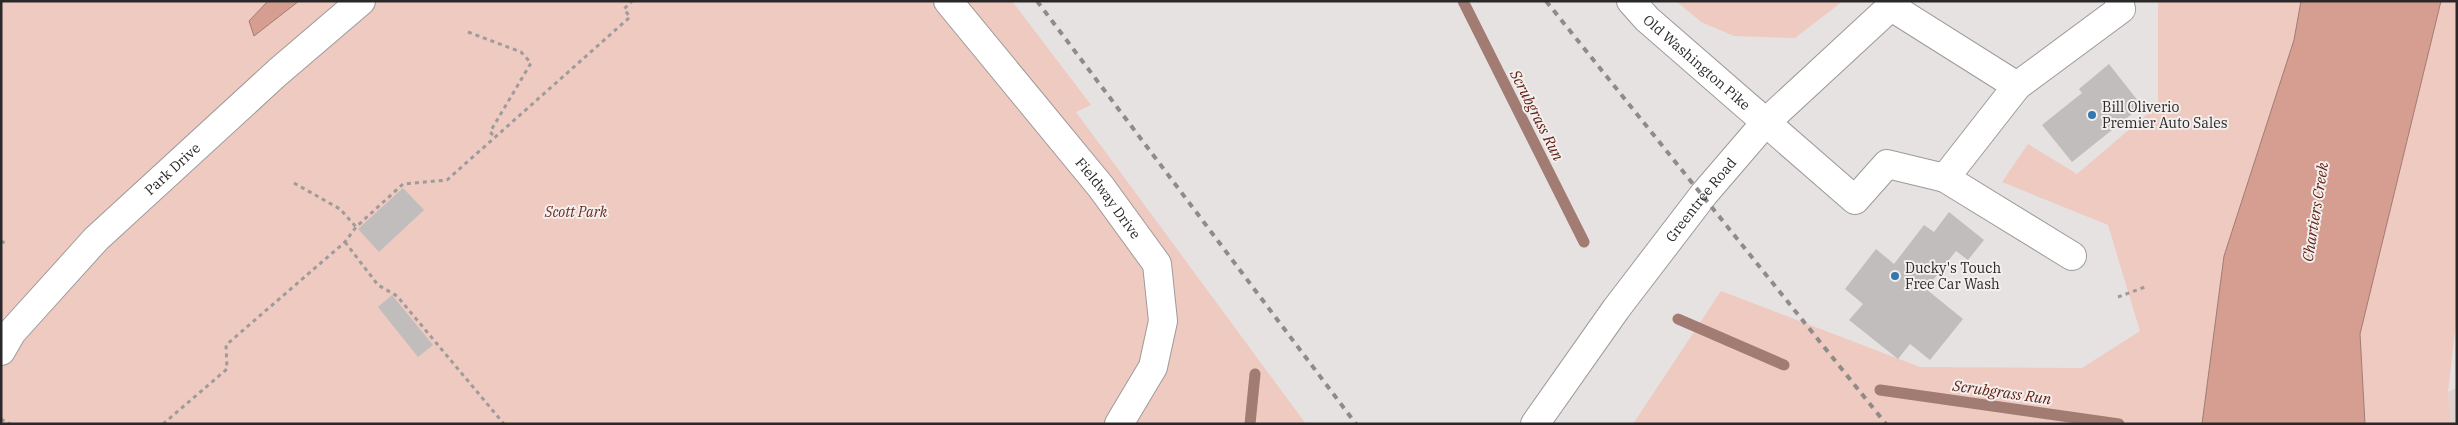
<svg xmlns="http://www.w3.org/2000/svg" width="2458" height="425" viewBox="0 0 2458 425" font-family="'IBM Plex Serif',serif">
	<style>
		.built { fill: #e0d3d0 }
		.green { fill: #eecac1 }
		.water { fill: #d59e91; stroke: #a27b72 }
		.lines { fill: none; stroke-linecap: round; stroke-linejoin: round }
		.stream { stroke: #a27b72; stroke-width: 11 }
		.building { fill: #c1bdbc }
		.minor-casing { stroke: #9e9a99; stroke-width: 30 }
		.major-casing { stroke: #9e9a99; stroke-width: 30 }
		.path { stroke: #9e9b9a; stroke-width: 3; stroke-dasharray: 4 4; stroke-linecap: butt }
		.minor { stroke: #fff; stroke-width: 28 }
		.major { stroke: #fff; stroke-width: 28 }
		.rail { stroke: #8e8b8a; stroke-width: 4; stroke-dasharray: 6 6; stroke-linecap: butt }
		.poi-dot { fill: #3178ad; stroke: #f3efee; stroke-width: 2 }
		.labels { text-anchor: middle; dominant-baseline: central; stroke-width: 4; stroke-linejoin: round; paint-order: stroke }
		.street-label { font-size: 14px; fill: #2a2828; stroke: #f3efee }
		.poi-label { font-size: 14px; fill: #2a2828; stroke: #f3efee; text-anchor: start }
		.park-label { font-size: 14px; font-style: italic; fill: #6c291b; stroke: #f3efee }
		.water-label { font-size: 15px; font-style: italic; fill: #632213; stroke: #f3efee }
	</style>
	<rect width="100%" height="100%" fill="#e6e2e1"/>
	<path class="built" d="M2457,388V424H2451L2448,392Z"/>
	<path class="green" d="M1,1H1012L1091,105L1076,112L1306,424H1Z
		M1676,1H1843L1795,38L1734,36L1701,22Z
		M2158,1H2301L2294,40L2224,256L2202,424H1633L1721,291L1920,367L2082,368L2140,331L2108,225L2002,182L2028,144L2077,174L2158,105Z
		M2441,1H2457V313L2448,392L2451,424H2365L2360,334Z"/>
	<path class="water" d="M268,1H299L254,36L249,21Z
		M2301,1H2441L2360,334L2365,424H2202L2224,256L2294,40Z"/>
	<g class="lines">
		<path class="stream" d="M1463,1L1584,242
			M1678,319L1784,365
			M1880,390L2119,424
			M1250,424L1255,374"/>
	</g>
	<path class="building" d="M2109,64L2142,106L2072,162L2042,125L2082,93L2079,89Z
		M403,188L424,210L379,252L358,229Z
		M1949,212L1984,240L1968,260L1956,251L1926,289L1963,319L1930,360L1910,344L1898,359L1849,320L1863,304L1845,289L1876,249L1894,264L1924,225L1934,232Z
		M392,295L433,345L418,357L378,307Z"/>
	<g class="lines">
		<g class="minor-casing">
			<g id="minor">
				<path id="s1" d="M948,1L1101,187L1157,264L1163,321L1153,367L1119,424"/>
				<path id="s2" d="M1631,1L1647,19L1855,200L1887,164L1945,178L2017,86"/>
				<path d="M1890,6L2017,86L2121,9L2119,1"/>
				<path d="M1945,178L2072,256"/>
				<path id="s3" d="M1,351L12,332L96,239L278,72L361,1"/>
			</g>
		</g>
		<g class="major-casing">
			<g id="major">
				<path id="s4" d="M1535,424L1616,309L1704,194L1765,123L1897,1"/>
			</g>
		</g>
		<path class="path" d="M468,32L521,52L531,63L490,132L495,137
			M294,183L340,209L356,227
			M1,241L7,244
			M345,242L378,285L397,296L504,424
			M2118,297L2145,287
			M1,419L10,424
			M163,424L227,369L226,345L345,242L356,227L403,184L447,180L630,17L624,9L632,1"/>
		<use href="#minor" class="minor"/>
		<use href="#major" class="major"/>
		<path class="rail" d="M1037,1L1356,424
			M1546,1L1886,424"/>
	</g>
	<g class="poi-dot">
		<circle cx="2092" cy="115" r="5"/>
		<circle cx="1895" cy="276" r="5"/>
	</g>
	<g class="labels">
		<g class="street-label">
			<text stroke="none"><textPath href="#s2" startOffset="90">Old Washington Pike</textPath></text>
			<text stroke="none"><textPath href="#s3" startOffset="251">Park Drive</textPath></text>
			<text stroke="none"><textPath href="#s1" startOffset="254">Fieldway Drive</textPath></text>
			<text stroke="none"><textPath href="#s4" startOffset="279">Greentree Road</textPath></text>
		</g>
		<g class="poi-label">
			<text x="2102" y="107">Bill Oliverio<tspan x="2102" dy="16">Premier Auto Sales</tspan></text>
			<text x="1905" y="268">Ducky's Touch<tspan x="1905" dy="16">Free Car Wash</tspan></text>
		</g>
		<g class="park-label">
			<text x="576" y="212">Scott Park</text>
		</g>
		<g class="water-label">
			<text transform="translate(1537 115) rotate(63)">Scrubgrass Run</text>
			<text transform="translate(2315 212) rotate(-81)">Chartiers Creek</text>
			<text transform="translate(2002 392) rotate(8)">Scrubgrass Run</text>
		</g>
	</g>
	<rect width="2458" height="425" fill="none" stroke="#2a2828" stroke-width="5"/>
</svg>
